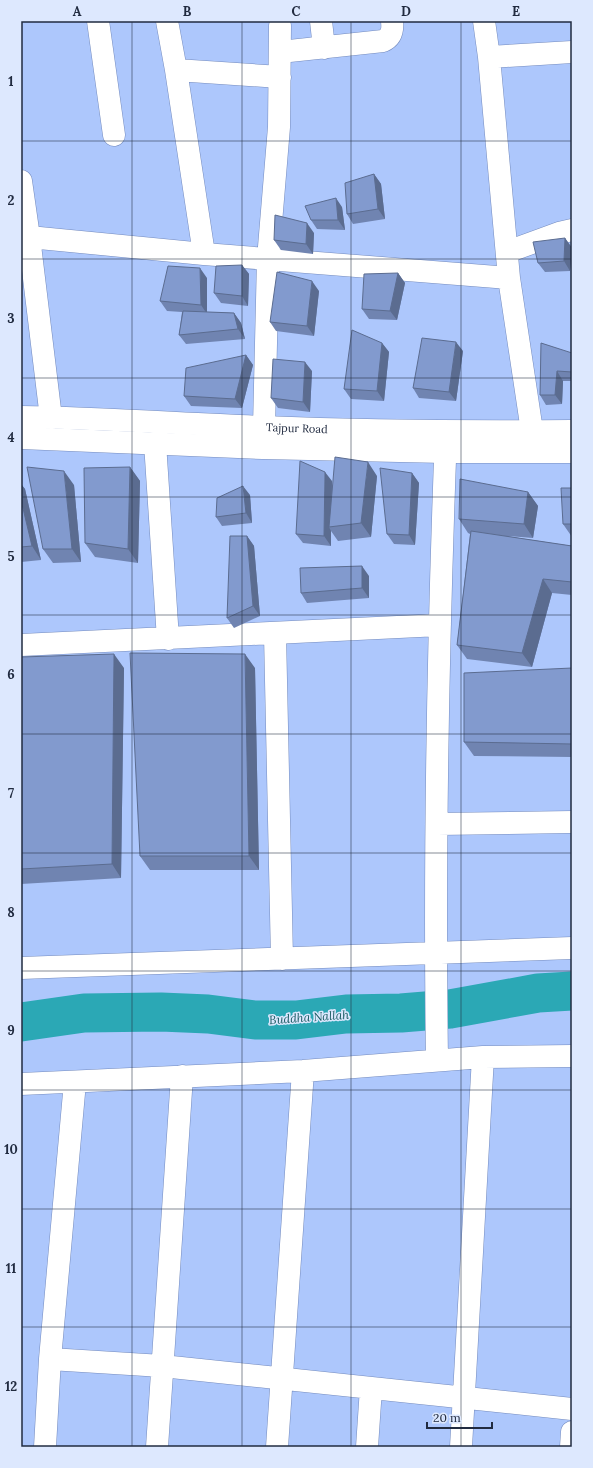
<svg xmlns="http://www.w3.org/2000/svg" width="593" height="1468" viewBox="0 0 593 1468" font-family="Lora,serif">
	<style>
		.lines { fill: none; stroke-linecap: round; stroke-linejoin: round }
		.river { stroke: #2ba8b5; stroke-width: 39 }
		.minor-casing { stroke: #748bbe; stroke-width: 23 }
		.major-casing { stroke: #748bbe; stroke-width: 23 }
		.minor { stroke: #fff; stroke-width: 22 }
		.major { stroke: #fff; stroke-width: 22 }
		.wall { fill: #7084b1 }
		.shaded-wall { fill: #5b6c90 }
		.building { fill: #829ace; stroke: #5b6c90 }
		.grid { fill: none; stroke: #212b40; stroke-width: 1; stroke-opacity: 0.55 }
		.labels { text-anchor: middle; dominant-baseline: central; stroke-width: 3; stroke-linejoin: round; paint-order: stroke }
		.street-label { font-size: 11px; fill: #212b40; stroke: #dde8fe }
		.water-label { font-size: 12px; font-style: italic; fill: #185a61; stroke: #dde8fe }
		.neatline { fill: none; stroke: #212b40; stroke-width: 1.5 }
		.grid-label { font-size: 13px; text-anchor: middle; font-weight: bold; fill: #212b40 }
	</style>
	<rect width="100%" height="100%" fill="#adc7fc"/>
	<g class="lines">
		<path class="river" d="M21,1022L84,1013L161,1012L208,1014L255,1020H296L346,1014L401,1013L450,1009L538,993L572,991"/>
		<g class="minor-casing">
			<path id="minor" d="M98,21L114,135
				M167,21L176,70L204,254
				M321,21L324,48
				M484,21L489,57L509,278L532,431
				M280,52L383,41C392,37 393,30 392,21
				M489,57L572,52
				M176,70L280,77
				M21,181L29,237L51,418
				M29,237L204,254L509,278
				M507,252L559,233L572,230
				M264,427L268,259L279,127L280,26
				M155,443L168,639
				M275,634L282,959
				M21,645L440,625
				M437,824L572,822
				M21,968L572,948
				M437,1060C434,851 438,642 446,433
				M21,1084L303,1071L483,1057L572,1056
				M50,1359L75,1082
				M45,1447L50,1359L162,1366L572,1409
				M157,1447L182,1076
				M277,1447L303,1071
				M367,1447L371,1388
				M461,1447L483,1057
				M571,1447L572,1432"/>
		</g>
		<g class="major-casing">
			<g id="major">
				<path id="s1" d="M21,417C102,418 182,424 263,427C366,431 469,432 572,431"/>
				<path d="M21,438L263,448L445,452H572"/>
			</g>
		</g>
		<use href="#minor" class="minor"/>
		<use href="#major" class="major"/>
	</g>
	<path class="wall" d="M374,174L381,184L385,219L353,224L347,214Z
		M342,207L345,230L317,229L311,220Z
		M314,233L313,254L281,250L274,240Z
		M565,238L572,248L570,271L545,272L538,263Z
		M242,265L249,274L248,306L221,303L214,293Z
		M398,273L405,283L397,320L369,319L362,309Z
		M207,278V312L234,313L241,323L245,339L186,344L179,335L182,312L167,311L160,301Z
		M319,291L314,336L276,331L270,322Z
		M382,343L389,352L384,401L351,399L344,389Z
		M541,343L572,354V381H563L562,404L546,405L540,395Z
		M463,351L456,401L419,398L413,388Z
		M246,355L253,365L242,408L191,406L184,396Z
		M312,371L310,412L278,408L271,398Z
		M130,467L140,481L138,563L95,557L85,543Z
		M412,473L419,483L415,545L394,544L387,534Z
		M377,476L371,537L338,541L331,531V546L303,543L296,534L332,481V487Z
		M21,484L25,489L41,560L21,562Z
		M74,485L81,562L53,563L43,549Z
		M572,488V537L563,524Z
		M528,492L538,506L533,538L507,536L572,546V595L552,593L532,667L467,659L457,645L470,534L468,533L459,519Z
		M250,495L252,523L222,526L216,517Z
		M247,536L254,546L260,616L234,628L227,618Z
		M369,576V598L307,603L301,593Z
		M21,657L124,668L121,878L21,884Z
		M255,668L259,870H150L140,856Z
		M572,668V757L474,756L464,742Z"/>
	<path class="shaded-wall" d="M374,174L381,184L385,219L378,209Z
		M336,198L342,207L345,230L338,220Z
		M307,223L314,233L313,254L306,244Z
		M565,238L572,248L570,271L564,261Z
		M242,265L249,274L248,306L242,296Z
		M200,268L207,278V314L201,305Z
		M398,273L405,283L397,320L390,311Z
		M312,281L319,291L314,336L307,326Z
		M234,313L241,323L245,339L238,329Z
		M456,342L463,351L456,401L449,392Z
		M382,343L389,352L384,401L377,391Z
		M246,355L253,365L242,408L235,399Z
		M305,362L312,371L310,412L303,402Z
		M557,371L563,381L562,404L555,395Z
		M368,462L377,476L371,537L361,523Z
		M130,467L140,481L138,563L128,549Z
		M64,471L74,485L81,562L72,549Z
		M325,472L332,481L331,526L329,527L331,531V546L324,536Z
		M412,473L419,483L415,545L409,535Z
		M21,484L25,489L41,560L32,546L21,500Z
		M243,486L250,495L252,523L246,513Z
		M528,492L538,506L533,538L524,524Z
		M247,536L254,546L260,616L253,606Z
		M362,566L369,576V598L362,588Z
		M543,579L552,593L532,667L522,653Z
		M114,654L124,668L121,878L112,864Z
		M245,654L255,668L259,870L249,856Z"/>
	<path class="building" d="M374,174L378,209L347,214L345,183Z
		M336,198L338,220H311L305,206Z
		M275,215L307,223L306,244L274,240Z
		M565,238L564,261L538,263L533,242Z
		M242,265V296L214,293L216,266Z
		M168,266L200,268L201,305L160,301Z
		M277,272L312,281L307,326L270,322Z
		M398,273L390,311L362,309L364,274Z
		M183,311L234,313L238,329L179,335Z
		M352,330L382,343L377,391L344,389Z
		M422,338L456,342L449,392L413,388Z
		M541,343L572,353V372L557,371L555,395H540Z
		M246,355L235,399L184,396L186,368Z
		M273,359L305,362L303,402L271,398Z
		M335,457L368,462L361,523L329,527Z
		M300,461L325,472L324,536L296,534Z
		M27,467L64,471L72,549H43Z
		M130,467L128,549L85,543L84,468Z
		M380,468L412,473L409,535L387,534Z
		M460,479L528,492L524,524L459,519Z
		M243,486L246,513L216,517L217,498Z
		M561,488H572V524H563Z
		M21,500L32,546L21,547Z
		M471,531L572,546V582L543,579L522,653L457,645Z
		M230,536H247L253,606L227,618Z
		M362,566V588L301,593L300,568Z
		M130,653L245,654L249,856H140Z
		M114,654L112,864L21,869V657Z
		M572,668V744L464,742V673Z"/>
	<path class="grid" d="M132,21V1447M242,21V1447M351,21V1447M461,21V1447M21,141H572M21,259H572M21,378H572M21,497H572M21,615H572M21,734H572M21,853H572M21,971H572M21,1090H572M21,1209H572M21,1327H572"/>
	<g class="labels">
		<g class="street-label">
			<text stroke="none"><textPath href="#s1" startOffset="276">Tajpur Road</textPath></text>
		</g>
		<g class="water-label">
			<text transform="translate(309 1017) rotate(-4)">Buddha Nallah</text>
		</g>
	</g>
	<rect width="593" height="1468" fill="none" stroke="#dde8fe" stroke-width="44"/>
	<path d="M427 1422v6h65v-6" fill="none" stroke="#212b40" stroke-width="2"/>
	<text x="433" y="1422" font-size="12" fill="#212b40" stroke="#dde8fe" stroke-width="3" paint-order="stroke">20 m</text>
	<rect x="22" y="22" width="549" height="1424" class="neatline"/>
	<g class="grid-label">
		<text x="77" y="16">A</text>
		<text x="187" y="16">B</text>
		<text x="296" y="16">C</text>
		<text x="406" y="16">D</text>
		<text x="516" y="16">E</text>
		<text x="11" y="86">1</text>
		<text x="11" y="205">2</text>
		<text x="11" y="323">3</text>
		<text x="11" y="442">4</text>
		<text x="11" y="561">5</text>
		<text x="11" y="679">6</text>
		<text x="11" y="798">7</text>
		<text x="11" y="917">8</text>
		<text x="11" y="1035">9</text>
		<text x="11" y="1154">10</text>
		<text x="11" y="1273">11</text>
		<text x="11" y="1391">12</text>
	</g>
</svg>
